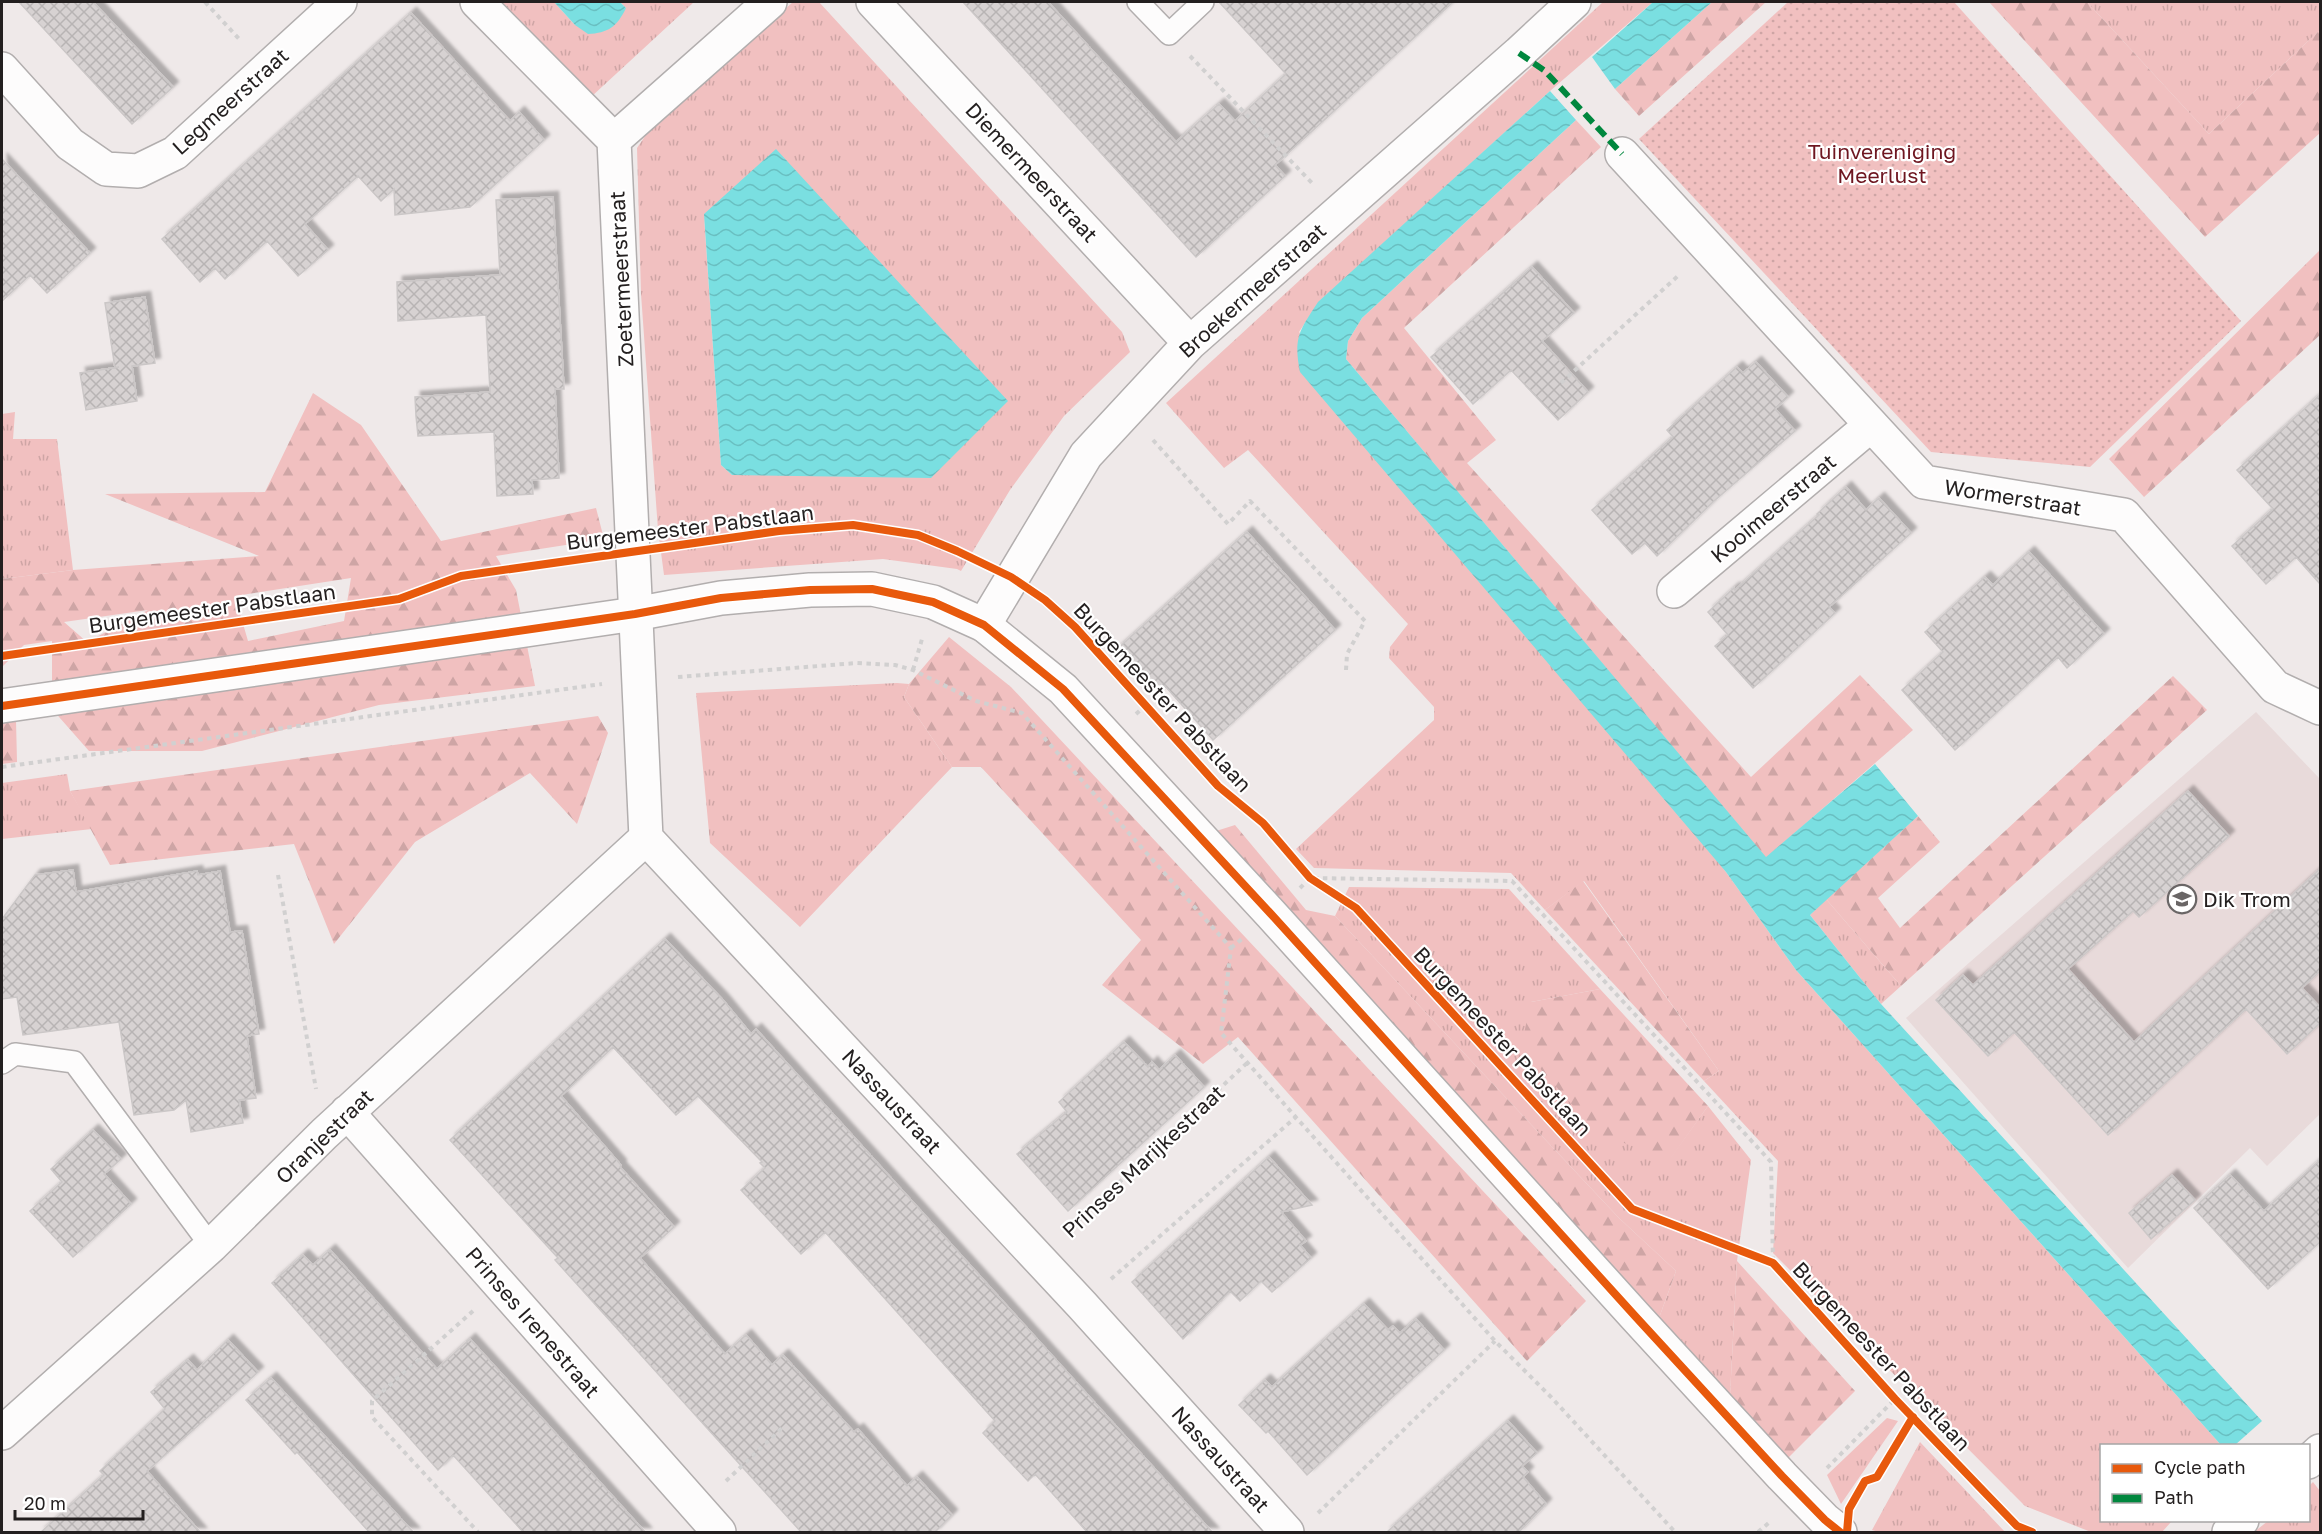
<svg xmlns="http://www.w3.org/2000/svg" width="2322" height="1534" viewBox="0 0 2322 1534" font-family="'Golos Text',sans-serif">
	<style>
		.built { fill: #e8dada }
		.grass { fill: url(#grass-tufts); fill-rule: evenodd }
		.forest { fill: url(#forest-firs); fill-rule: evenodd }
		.garden { fill: url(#garden-dots) }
		.water { fill: url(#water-waves) }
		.building { fill: url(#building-cross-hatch); stroke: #cbc7c7; stroke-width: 1.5; filter: url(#shadow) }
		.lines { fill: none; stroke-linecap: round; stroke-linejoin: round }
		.lane-casing { stroke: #b2aeae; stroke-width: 24 }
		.street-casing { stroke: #b2aeae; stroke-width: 36 }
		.secondary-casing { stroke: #b2aeae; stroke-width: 36 }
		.path { stroke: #d1d0d0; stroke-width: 4; stroke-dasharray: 4.5 4.5; stroke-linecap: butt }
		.lane { stroke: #fdfcfc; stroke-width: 21 }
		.street { stroke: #fdfcfc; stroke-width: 33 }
		.secondary { stroke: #fdfcfc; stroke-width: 33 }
		.quiet { stroke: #00873e; stroke-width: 6; stroke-dasharray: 12 6; stroke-linecap: butt }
		.cycleway-casing { stroke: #fff; stroke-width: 11 }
		.cycleway { stroke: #e8590c; stroke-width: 8 }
		.labels { text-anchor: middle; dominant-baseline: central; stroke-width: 4.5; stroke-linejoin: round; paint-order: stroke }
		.street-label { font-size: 21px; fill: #231f1f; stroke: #fff }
		.park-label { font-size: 21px; fill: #6e1620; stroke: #fff }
		.poi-label { font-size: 21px; fill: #231f1f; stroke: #fff; text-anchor: start }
	</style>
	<defs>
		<pattern id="grass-tufts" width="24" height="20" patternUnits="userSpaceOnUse" patternTransform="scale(1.5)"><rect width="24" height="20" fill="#f1c0c0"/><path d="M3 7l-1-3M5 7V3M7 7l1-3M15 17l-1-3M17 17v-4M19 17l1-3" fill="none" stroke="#cea5a5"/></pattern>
		<pattern id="forest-firs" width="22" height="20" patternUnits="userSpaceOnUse" patternTransform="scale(1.5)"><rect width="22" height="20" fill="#f1c0c0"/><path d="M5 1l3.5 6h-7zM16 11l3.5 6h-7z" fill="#cea5a5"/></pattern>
		<pattern id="garden-dots" width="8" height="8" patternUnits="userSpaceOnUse" patternTransform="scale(1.5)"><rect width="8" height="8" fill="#f1c0c0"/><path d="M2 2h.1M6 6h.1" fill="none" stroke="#cea5a5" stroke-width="1.8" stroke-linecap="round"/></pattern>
		<pattern id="water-waves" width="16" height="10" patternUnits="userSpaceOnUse" patternTransform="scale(1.5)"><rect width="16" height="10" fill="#7adfe1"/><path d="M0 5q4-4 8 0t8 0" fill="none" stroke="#69bfc1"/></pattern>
		<pattern id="building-cross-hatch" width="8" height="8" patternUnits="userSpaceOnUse" patternTransform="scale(1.5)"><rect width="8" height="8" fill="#d7d2d2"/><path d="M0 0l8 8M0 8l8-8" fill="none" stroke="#b8b4b4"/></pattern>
		<filter id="shadow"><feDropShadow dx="5.5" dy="-5.5" stdDeviation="1.5" flood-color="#0004"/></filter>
	</defs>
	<rect width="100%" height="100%" fill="#efe9e9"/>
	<path class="built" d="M2256,712L2320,779V1114L2267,1166L2250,1148L2128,1268L1906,1018Z"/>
	<path class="grass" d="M502,2H554L575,25L626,8L620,2H694L591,97Z
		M793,2H819L1122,332L1130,352L1064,416L1010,490L961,571L957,569L883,559L664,575L658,530L641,294L637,148L652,126ZM704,215L732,475L721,465Z
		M1603,2H1653L1550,91L1319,302L1299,332L1726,872L1796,970L2221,1445L2102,1446V1520L2172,1521L2162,1532H2091L2025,1506L1773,1253L1778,1161L1704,1081L1719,1071L1584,881L1545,910L1511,873L1314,868L1296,849L1434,720V707L1389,658L1390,647L1408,624L1248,450L1224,468L1166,403Z
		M2087,2H2320V30L2209,134Z
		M15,412L13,439H57L73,570L2,579V414Z
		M897,683L909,684L904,697L952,767L800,927L710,843L696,693Z
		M67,774L70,791L92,829L2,839V783Z
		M1349,887L1509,889L1600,989L1531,1002L1671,1157L1708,1106L1751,1160L1737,1261L1730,1396L1659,1318L1676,1271L1619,1218L1335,916Z
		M1826,899L1901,986L1881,1004L1810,915Z
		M1887,1418L1898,1421L1841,1504L1827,1475Z
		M1920,1442L2005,1532H1879L1872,1530Z
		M2313,1482L2320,1491V1532H2254L2268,1521L2308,1520L2309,1486Z"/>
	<path class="forest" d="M1712,2H1766L1639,116L1615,89Z
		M1989,2H2087L2209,134L2320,30V133L2205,237Z
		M1576,120L1601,147L1404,328L1496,440L1467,463L1751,777L1860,675L1913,730L1766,858L1346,359L1348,341L1362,318Z
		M2320,250V335L2144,497L2109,459Z
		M313,393L361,425L441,541L596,508L604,539L496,556L516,590L535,686L379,705L202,751H89L52,709V641L24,645L2,667V579L73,570L259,556L105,494L265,492ZM351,578L344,621L248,641L235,596ZM148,610L87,642L64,622Z
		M949,637L1011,687L1586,1301L1527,1361L1238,1037L1203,1064L1102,985L1141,940L981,767H952L904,697L909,684Z
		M2173,676L2207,710L1901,986L1826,899L1918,816L1940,842L1878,898L1900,928Z
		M2,684L16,720L17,762L2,764Z
		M598,716L608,733L577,824L530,773L415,842L334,944L294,844L110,865L70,791Z
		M1235,825L1306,910L1335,916L1619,1218L1676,1271L1659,1318L1213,832Z
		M1583,881L1719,1071L1704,1081L1545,910Z
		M1600,989L1708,1106L1671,1158L1599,1135L1521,1047L1531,1002Z
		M1737,1261L1855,1391L1786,1460L1730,1396Z"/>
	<path class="garden" d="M1788,2H1954L2241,321L2090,467L1931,452L1639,139Z"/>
	<path class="water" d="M554,2H620L626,8C617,27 608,33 588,34L575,25Z
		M1653,2H1712L1615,89L1592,57Z
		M1550,91L1576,120L1362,318L1348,341L1346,359L1766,857L1875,764L1918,816L1810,915L1881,1004L2262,1421L2235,1445H2221L1796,970L1726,872L1300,372C1293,337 1300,330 1318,302Z
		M776,149L1008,401L931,478L732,475L721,465L704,214Z"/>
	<path class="building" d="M19,2H93L173,87L132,124Z
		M963,2H1048L1176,142L1219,104L1235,121L1286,74L1219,2H1453L1275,165L1285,176L1196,257Z
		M411,13L510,121L519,112L544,140L470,207L395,215L394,189L381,201L358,176L305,224L328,250L298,276L267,241L225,279L215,268L200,282L162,239Z
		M2,159L90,253L47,293L30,275L2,301Z
		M553,197L564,389H555L559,478L532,480L533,494L497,496L494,432L418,436L416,416L415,397L490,392L486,315L398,321L397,282L500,275L496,200Z
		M1532,267L1574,313L1542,341L1588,392L1558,420L1511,370L1473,404L1431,357Z
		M145,297L155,363L132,366L137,401L86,410L80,373L119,367L115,368L105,303Z
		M1756,362L1788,397L1775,409L1795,431L1714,501L1657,556L1645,543L1632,554L1592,510L1673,437L1667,430L1737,367L1743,373Z
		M2320,395V584L2296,557L2266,584L2232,546L2273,509L2237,470Z
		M1846,487L1866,510L1879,498L1911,533L1829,607L1835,613L1753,688L1715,646L1728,635L1708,612L1734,588L1735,590L1819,515L1817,514Z
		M1247,532L1335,630L1213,740L1165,686L1156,695L1115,651Z
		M2029,552L2104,634L2067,668L2058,657L1955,750L1902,690L1943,652L1925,632L1985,577L1993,585Z
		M2188,791L2229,836L2139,917L2133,911L2068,969L2134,1042L2320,869V971L2302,988L2320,1007V1023L2287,1054L2246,1009L2108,1135L2014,1032L1988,1056L1936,1000L1963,975L1973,985Z
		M73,870L76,892L197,871L198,875L220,871L230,932L242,931L259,1034L247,1036L256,1098L239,1100L243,1123L191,1132L186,1100L174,1110L134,1115L119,1022L23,1035L17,997L2,999V919L35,875Z
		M665,939L723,1000L751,1034L756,1029L1213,1533H1088L1035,1474L1028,1481L983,1433L995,1421L825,1232L801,1254L741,1190L765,1168L760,1163L762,1162L698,1096L676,1115L613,1047L561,1096L621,1165L620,1167L674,1227L640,1258L725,1354L746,1335L772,1365L783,1355L854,1432L858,1429L907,1486L917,1477L952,1515L934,1533H802L555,1260L558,1258L450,1140Z
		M1124,1042L1148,1067L1152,1062L1159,1070L1175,1055L1204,1087L1068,1211L1017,1154L1067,1112L1059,1102Z
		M93,1130L121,1159L104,1174L131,1204L73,1257L30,1211L62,1182L51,1169Z
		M1269,1157L1312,1205L1281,1212L1306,1241L1300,1245L1311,1258L1272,1292L1261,1281L1240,1301L1230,1291L1183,1339L1132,1282Z
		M2320,1160V1242L2268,1289L2194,1208L2230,1175L2264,1211Z
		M2172,1175L2195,1200L2151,1239L2129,1213Z
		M330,1250L437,1369L470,1339L646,1533H524L453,1455L438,1470L272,1283L303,1255L313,1265Z
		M1364,1304L1388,1330L1393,1326L1400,1333L1416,1319L1444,1350L1307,1475L1268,1431L1266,1433L1239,1405L1265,1380L1272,1387Z
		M228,1340L258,1372L147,1471L201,1533H40L104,1475L100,1471L165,1409L151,1392L188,1360L197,1370Z
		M271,1378L320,1431L414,1533H370L297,1452L295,1454L246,1400Z
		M1508,1421L1537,1453L1522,1466L1528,1472L1523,1477L1546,1504L1518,1533H1386Z"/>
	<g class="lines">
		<g class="lane-casing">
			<path id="lane" d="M1138,2L1169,34L1203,2
				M2,1063L15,1054L74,1062L211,1246"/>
		</g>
		<g class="street-casing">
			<path id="street" d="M477,2L614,140L646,838L1082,1305L1287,1532
				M873,2L1190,343
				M2,69L70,144L106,169L138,171L175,153L340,2
				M614,140L770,2
				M1622,154L1924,482L2124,515L2275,687L2320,708
				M1674,591L1871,425
				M984,625L1086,455L1190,343L1519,53L1574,2
				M347,1112L719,1532
				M2,1433L211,1246L324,1134L646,838
				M2308,1462L2320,1451
				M2229,1532L2242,1520"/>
		</g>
		<g class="secondary-casing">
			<path id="secondary" d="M2,706L635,614L721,598L810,590L872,589L933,602L984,625L1063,689L1271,914L1635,1316L1782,1476L1825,1520L1840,1532"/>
		</g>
		<path class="path" d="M205,2L241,41
			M1190,56L1314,185
			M1561,383L1680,274
			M1153,440L1228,524L1250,501L1365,621L1347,654L1346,670
			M913,670L922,639
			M678,677L857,663L895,665L913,670L976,701L1022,713L1231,948L1221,1033L1495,1341L1551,1397L1675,1532
			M1136,714L1146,705
			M2,767L602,684
			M278,875L316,1089
			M1300,888L1310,878L1512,881L1771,1162L1773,1263
			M1231,948L1243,938
			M1066,1232L1247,1063
			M1111,1279L1296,1117
			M473,1311L372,1401V1417L478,1532
			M1827,1468L1895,1399
			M726,1481L782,1428
			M1318,1513L1495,1341
			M1758,1532L1771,1521"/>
		<use href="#lane" class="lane"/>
		<use href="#street" class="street"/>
		<use href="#secondary" class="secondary"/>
		<path class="quiet" d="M1519,53L1545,71L1622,154"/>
		<g class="cycleway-casing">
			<path id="cycleway" d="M2,656L399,599L461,576L779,531L853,525L918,535L957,551L1011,577L1045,600L1075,627L1218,786L1263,823L1310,878L1356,908L1632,1209L1773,1263L1895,1399L2017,1526L2032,1532
				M2,706L635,614L721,598L810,590L872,589L933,602L984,625L1063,689L1271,914L1635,1316L1782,1476L1825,1520L1840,1532
				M1847,1532L1849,1509L1865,1481L1877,1477L1913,1417"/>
		</g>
		<use href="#cycleway" class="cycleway"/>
	</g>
	<defs>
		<g id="school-ring" transform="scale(1.5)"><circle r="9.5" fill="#fff" stroke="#6a6666" stroke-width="1.5"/><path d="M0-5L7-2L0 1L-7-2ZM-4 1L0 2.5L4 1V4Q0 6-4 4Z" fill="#6a6666"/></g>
	</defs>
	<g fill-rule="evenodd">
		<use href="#school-ring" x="2182" y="899"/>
	</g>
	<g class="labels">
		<g class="street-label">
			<text transform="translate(230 101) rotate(-42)">Legmeerstraat</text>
			<text transform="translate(1032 172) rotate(47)">Diemermeerstraat</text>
			<text transform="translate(621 279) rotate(-93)">Zoetermeerstraat</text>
			<text transform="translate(1252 290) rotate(-42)">Broekermeerstraat</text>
			<text transform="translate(2013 497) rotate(9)">Wormerstraat</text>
			<text transform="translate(1773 508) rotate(-40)">Kooimeerstraat</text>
			<text transform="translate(690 527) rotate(-7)">Burgemeester Pabstlaan</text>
			<text transform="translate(212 608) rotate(-8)">Burgemeester Pabstlaan</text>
			<text transform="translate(1163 697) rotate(47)">Burgemeester Pabstlaan</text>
			<text transform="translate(1503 1041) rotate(47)">Burgemeester Pabstlaan</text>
			<text transform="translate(892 1101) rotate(47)">Nassaustraat</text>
			<text transform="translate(324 1136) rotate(-44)">Oranjestraat</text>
			<text transform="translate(1143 1161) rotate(-43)">Prinses Marijkestraat</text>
			<text transform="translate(533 1322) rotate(49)">Prinses Irenestraat</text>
			<text transform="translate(1882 1356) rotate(47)">Burgemeester Pabstlaan</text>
			<text transform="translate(1221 1459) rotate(48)">Nassaustraat</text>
		</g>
		<g class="park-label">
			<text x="1882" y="151">Tuinvereniging<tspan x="1882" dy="24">Meerlust</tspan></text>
		</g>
		<g class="poi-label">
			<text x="2203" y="899">Dik Trom</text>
		</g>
	</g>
	<rect width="2322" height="1534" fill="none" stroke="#231f1f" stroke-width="6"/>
	<rect x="2100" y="1444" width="210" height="78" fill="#ffffff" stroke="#a7a5a5" stroke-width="1.5"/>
	<rect x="2112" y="1464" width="30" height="9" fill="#e8590c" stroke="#a7a5a5" stroke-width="1.5"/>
	<text x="2154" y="1474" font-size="18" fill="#231f1f">Cycle path</text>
	<rect x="2112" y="1494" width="30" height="9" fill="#00873e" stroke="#a7a5a5" stroke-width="1.5"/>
	<text x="2154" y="1504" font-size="18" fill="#231f1f">Path</text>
	<path d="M15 1510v9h128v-9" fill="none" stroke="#231f1f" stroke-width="3"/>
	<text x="24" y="1510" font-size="18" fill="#231f1f" stroke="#ffffff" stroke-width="4.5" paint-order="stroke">20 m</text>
</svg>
